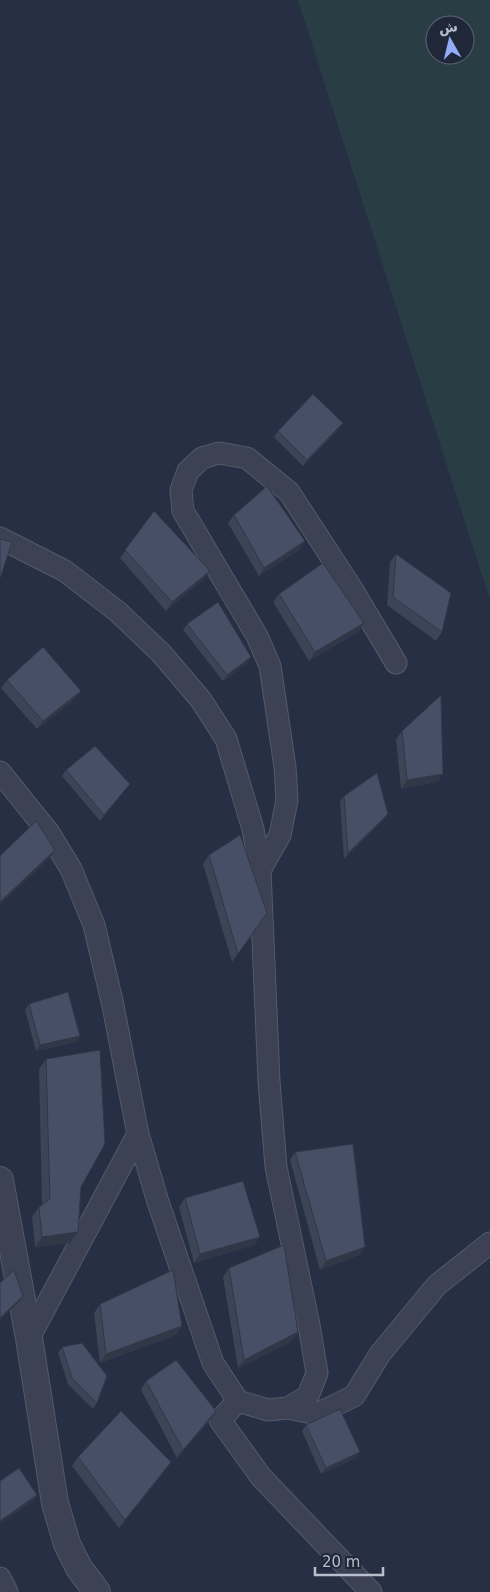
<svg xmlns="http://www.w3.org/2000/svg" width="490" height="1592" viewBox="0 0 490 1592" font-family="'DejaVu Sans',Vazirmatn,sans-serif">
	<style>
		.green { fill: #293e44; fill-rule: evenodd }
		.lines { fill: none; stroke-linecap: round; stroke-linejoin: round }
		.minor-casing { stroke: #545a6a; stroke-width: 23 }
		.tertiary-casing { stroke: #545a6a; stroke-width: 28 }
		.minor { stroke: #3c4253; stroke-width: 21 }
		.tertiary { stroke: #3c4253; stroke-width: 26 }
		.wall { fill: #3c4457 }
		.shaded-wall { fill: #313747 }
		.building { fill: #464f65; stroke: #313747 }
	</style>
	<rect width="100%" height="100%" fill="#272f44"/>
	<path class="green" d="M298,0H490V600ZM435,25H465V55H435Z"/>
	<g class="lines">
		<g class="minor-casing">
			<path id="minor" d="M0,538L65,571L118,612L161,653L201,700L226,739L253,829L260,870L269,1081L276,1167L309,1325L317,1373L308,1396L288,1408L268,1410L238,1401L213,1363L158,1202L138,1134L112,1001L94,925L71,869L49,833L0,772
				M260,870L280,835L287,800L285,767L270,666L257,636L183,511L181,490L188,471L202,458L219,453L247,458L289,492L352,589L396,663
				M29,1338L138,1134
				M238,1401L220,1420L261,1477L371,1592
				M288,1408L317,1414L354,1396L380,1354L437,1285L490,1243
				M0,1578L7,1592"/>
		</g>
		<g class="tertiary-casing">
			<path id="tertiary" d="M0,1180L29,1338L55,1503L67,1544L79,1568L97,1592"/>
		</g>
		<use href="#minor" class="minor"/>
		<use href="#tertiary" class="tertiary"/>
	</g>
	<path class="wall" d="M339,429L303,466L274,437L278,431Z
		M154,511L204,579L166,611L120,558Z
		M234,515L305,541L299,550L259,576L228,523Z
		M396,554L442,632L436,641L387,605L390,562Z
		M279,594L364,623L358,632L309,661L273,602Z
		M187,624L247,663L223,681L183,630Z
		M7,680L75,699L37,729L1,688Z
		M402,731L443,774L437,782L401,789L396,739Z
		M66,770L125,790L100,821L62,776Z
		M344,796L388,814L383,820L344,859L340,802Z
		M209,855L267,913L232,962L203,864Z
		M29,1004L76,1042L36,1051L25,1010Z
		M46,1059L81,1187L70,1243L35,1247L32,1217L39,1207L42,1205L39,1069Z
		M295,1152L365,1247L359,1255L320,1270L290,1160Z
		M185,1198L260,1237L254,1245L194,1263L179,1207Z
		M229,1268L298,1332L292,1341L238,1368L223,1277Z
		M100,1304L182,1326L176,1335L100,1363L94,1313Z
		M62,1347L97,1403L93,1409L68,1384L58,1353Z
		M146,1381L210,1420L177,1458L141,1390Z
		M306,1425L356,1458L321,1474L302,1431Z
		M78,1457L165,1471L119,1528L72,1466Z"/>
	<path class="shaded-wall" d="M343,423L339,429L303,466L307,460Z
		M305,541L299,550L259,576L264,568Z
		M210,571L204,579L166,611L172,602Z
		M364,623L358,632L309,661L315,652Z
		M251,657L247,663L223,681L227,675Z
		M81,691L75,699L37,729L43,721Z
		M443,774L437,782L401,789L407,780Z
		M130,784L125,790L100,821L104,815Z
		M388,814L383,820L344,859L348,853Z
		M55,850L49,859L0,905V902Z
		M80,1036L76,1042L36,1051L40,1045Z
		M78,1232L70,1243L35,1247L42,1237Z
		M260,1237L254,1245L194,1263L200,1254Z
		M365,1247L359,1255L320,1270L326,1261Z
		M23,1296L19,1302L0,1320V1318Z
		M182,1326L176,1335L100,1363L106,1354Z
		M298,1332L292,1341L238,1368L244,1360Z
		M216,1411L210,1420L177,1458L183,1450Z
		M360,1452L356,1458L321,1474L326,1468Z
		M171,1462L165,1471L119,1528L125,1520Z
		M37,1495L33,1501L0,1524V1521Z"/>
	<path class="building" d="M313,394L343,423L307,460L278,431Z
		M267,486L305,541L264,568L234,515Z
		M154,511L210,571L172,602L125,550Z
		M0,539L12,542L0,579Z
		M396,554L451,593L442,632L393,597Z
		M323,563L364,623L315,652L279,594Z
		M218,602L251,657L227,675L187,624Z
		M43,647L81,691L43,721L7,680Z
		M441,695L443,774L407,780L402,731Z
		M95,746L130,784L104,815L66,770Z
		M377,773L388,814L348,853L344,796Z
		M36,821L55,850L0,902V856Z
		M240,835L267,913L238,954L209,855Z
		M68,992L80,1036L40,1045L29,1004Z
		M100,1050L105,1144L81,1187L78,1232L42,1237L39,1207L50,1199L46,1059Z
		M353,1144L365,1247L326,1261L295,1152Z
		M243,1181L260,1237L200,1254L185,1198Z
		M284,1245L298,1332L244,1360L229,1268Z
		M14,1270L23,1296L0,1318V1283Z
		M173,1270L182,1326L106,1354L100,1304Z
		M82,1343L107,1376L97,1403L72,1378L62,1347Z
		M176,1360L216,1411L183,1450L146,1381Z
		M340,1409L360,1452L326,1468L306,1425Z
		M121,1411L171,1462L125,1520L78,1457Z
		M19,1468L37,1495L0,1521V1481Z"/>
	<g transform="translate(450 40) rotate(352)"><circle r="24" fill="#202739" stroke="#5d6374"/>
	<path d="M0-4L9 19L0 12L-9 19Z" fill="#93acf8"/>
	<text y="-8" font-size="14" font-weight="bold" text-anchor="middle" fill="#b9becd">ش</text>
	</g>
	<path d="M315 1567v8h68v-8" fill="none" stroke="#b9becd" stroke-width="2.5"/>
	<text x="322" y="1567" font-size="15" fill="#b9becd" stroke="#202739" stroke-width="4" paint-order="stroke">20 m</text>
</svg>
